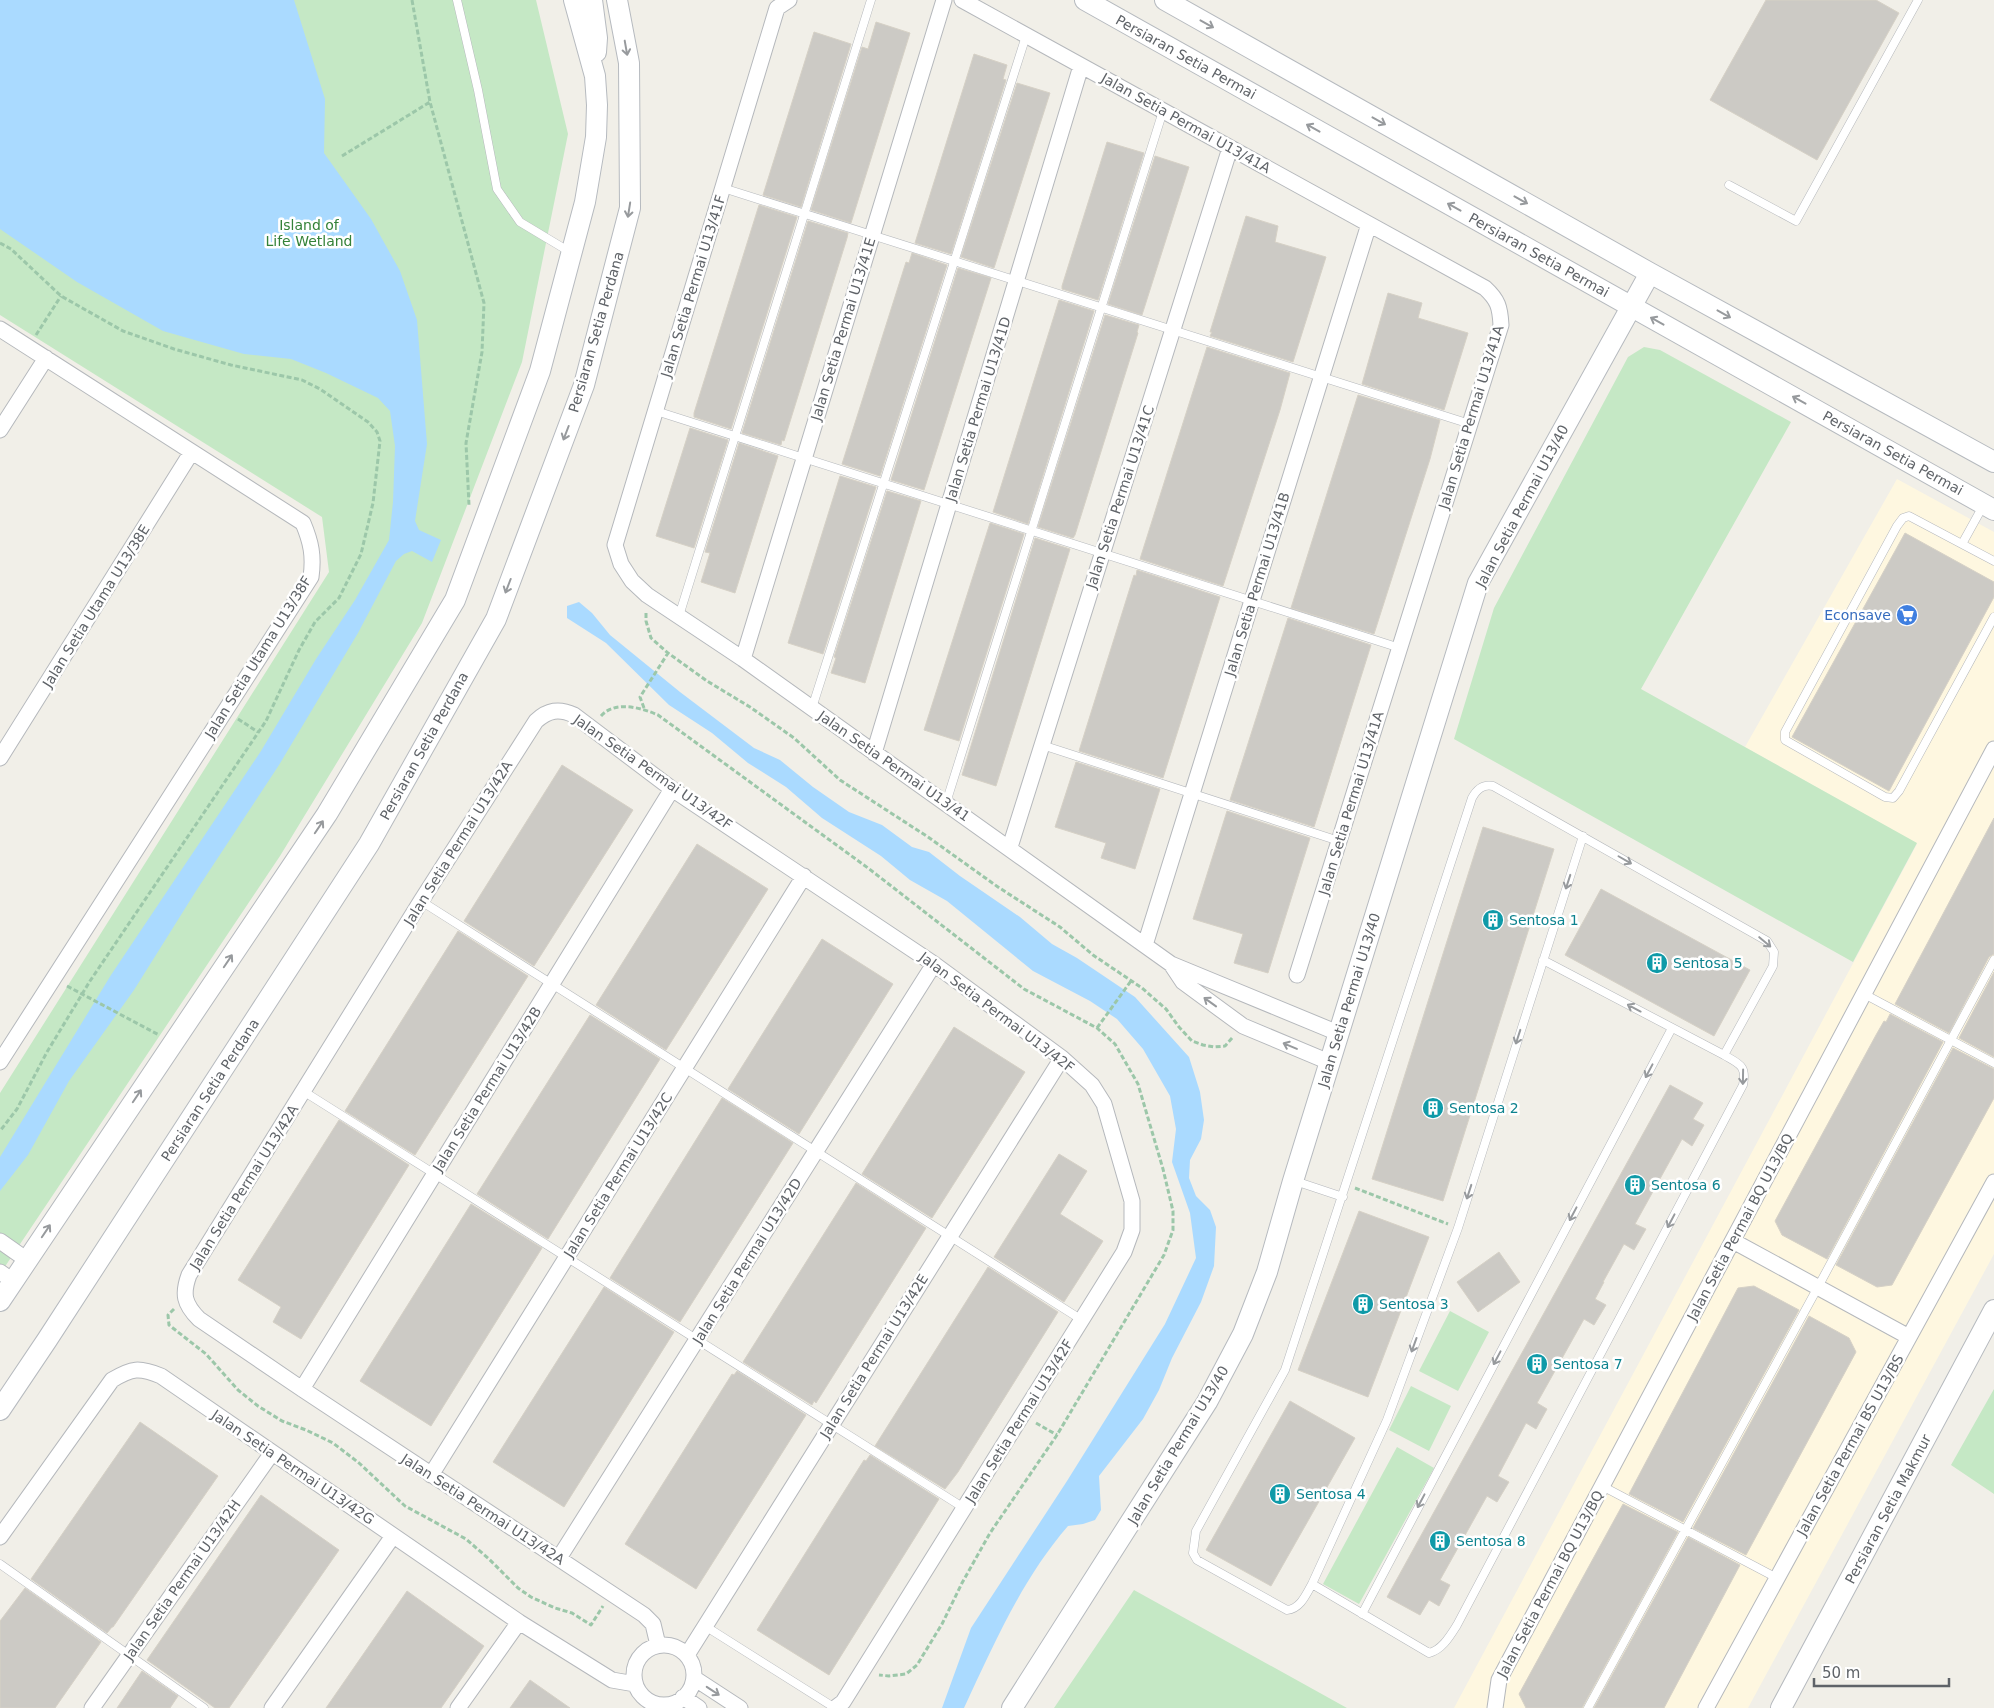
<svg xmlns="http://www.w3.org/2000/svg" width="1994" height="1708" viewBox="0 0 1994 1708" font-family="'DejaVu Sans',sans-serif">
	<style>
		.commercial { fill: #fef7e0 }
		.green { fill: #c5e8c5 }
		.water { fill: #aadaff }
		.building { fill: #cccac5; stroke: #d6d1c6 }
		.lines { fill: none; stroke-linecap: round; stroke-linejoin: round }
		.lane-casing { stroke: #b5b8bc; stroke-width: 9 }
		.street-casing { stroke: #b5b8bc; stroke-width: 17 }
		.secondary-casing { stroke: #b6babf; stroke-width: 22 }
		.path { stroke: #9cc7a9; stroke-width: 3; stroke-dasharray: 5 2.5; stroke-linecap: butt }
		.lane { stroke: #fff; stroke-width: 8 }
		.street { stroke: #fff; stroke-width: 15 }
		.secondary { stroke: #fff; stroke-width: 20 }
		.oneway { stroke: #979a9d }
		.labels { text-anchor: middle; dominant-baseline: central; stroke-width: 5; stroke-linejoin: round; paint-order: stroke }
		.street-label { font-size: 14px; fill: #5f6368; stroke: #fff }
		.park-label { font-size: 14px; fill: #348238; stroke: #fff }
		.shop-label { font-size: 14px; fill: #366cbe; stroke: #fff; text-anchor: end }
		.culture-label { font-size: 14px; fill: #0d838f; stroke: #fff; text-anchor: start }
	</style>
	<rect width="100%" height="100%" fill="#f1efe8"/>
	<path class="commercial" d="M1897,479L1994,532V1254L1748,1708H1454L1917,844L1745,747Z"/>
	<path class="green" d="M0,0H536L568,134L522,362L422,623L280,856L0,1274V1093L329,572L322,517L0,315Z
		M1644,347L1660,350L1791,422L1641,689L1917,843L1853,962L1454,739L1494,608L1628,357Z
		M1450,1311L1489,1332L1458,1391L1419,1371Z
		M1411,1386L1451,1406L1429,1451L1389,1430Z
		M1994,1389V1494L1951,1465Z
		M1397,1447L1434,1468L1359,1604L1323,1584Z
		M1134,1590L1347,1708H1054Z"/>
	<path class="water" d="M0,0H294L325,99L324,153L371,219L400,271L417,320L427,444L415,521L419,530L441,540L432,562L412,551L404,554L396,561L358,633L279,765L196,891L134,990L69,1081L28,1155L0,1191V1157L111,975L261,751L316,659L355,600L389,540L393,502L395,446L390,411L378,398L326,373L291,359L244,354L163,331L77,282L0,229Z
		M579,602L592,613L610,635L680,692L754,748L780,760L813,787L849,812L882,825L912,847L929,852L960,876L1020,917L1052,944L1077,958L1135,997L1189,1057L1200,1092L1204,1120L1201,1139L1190,1160L1189,1178L1196,1196L1210,1210L1216,1227L1214,1266L1201,1302L1172,1358L1159,1390L1143,1419L1099,1476L1101,1510L1095,1520L1083,1524L1068,1526C1022,1579 994,1644 964,1708H942L971,1628L1067,1481L1165,1324L1196,1258L1190,1213L1172,1162L1176,1129L1170,1096L1143,1049L1117,1019L1090,1001L1033,971L947,901L910,880L881,856L822,818L786,787L748,763L712,733L669,705L606,643L567,618V606Z"/>
	<path class="building" d="M1766,0H1876L1899,13L1817,160L1710,100Z
		M876,22L910,33L851,223L811,210L862,47L868,49Z
		M814,32L851,44L801,207L763,195Z
		M974,54L1007,65L1003,79L1006,80L951,254L915,243Z
		M1017,83L1050,93L994,268L961,257Z
		M1107,142L1144,153L1098,300L1062,289V286Z
		M1155,156L1189,167L1142,315L1108,304Z
		M759,205L797,217L731,429L694,417V413Z
		M1246,216L1278,226L1275,242L1326,257L1293,362L1210,336L1212,332H1210Z
		M808,221L848,233L847,238L784,441L782,440L781,445L742,433Z
		M912,253L947,265L880,476L842,464L906,262L909,263Z
		M958,268L991,278L924,490L891,480Z
		M1388,293L1422,303L1418,318L1468,333L1444,410L1362,384Z
		M1059,300L1094,311L1028,524L993,512Z
		M1105,315L1139,325L1137,332L1138,333L1075,535L1073,538L1038,527Z
		M1207,347L1290,373L1280,410L1223,586L1140,559Z
		M1358,395L1440,420L1430,459L1374,634L1291,608Z
		M690,428L728,440L694,548L656,536Z
		M739,443L778,456L735,593L701,582L710,553L705,552Z
		M840,476L876,487L823,654L788,643Z
		M887,491L921,501L865,683L831,673L836,658L834,657Z
		M990,523L1024,534L959,741L924,730Z
		M1905,533L1994,582V597L1889,791L1792,737Z
		M1035,538L1070,549L996,786L962,775Z
		M1137,570L1220,597L1163,778L1079,751L1134,575L1136,576Z
		M1288,618L1371,645L1314,827L1230,800Z
		M1076,762L1160,789L1135,869L1101,858L1106,843L1055,827Z
		M562,765L633,810L534,966L464,921Z
		M1227,811L1310,838L1268,973L1234,963L1243,934L1193,919Z
		M1994,818V954L1989,957L1949,1033L1895,1004Z
		M1483,827L1554,849L1443,1201L1372,1179Z
		M697,844L768,889L666,1050L596,1005Z
		M1601,889L1750,970L1714,1036L1565,955Z
		M458,931L528,976L415,1155L345,1111Z
		M822,939L893,984L799,1134L728,1089Z
		M1994,972V1057L1959,1038Z
		M1890,1014L1943,1042L1827,1259L1782,1235L1775,1221L1876,1035L1884,1021L1886,1022Z
		M590,1015L660,1059L548,1239L477,1194Z
		M954,1027L1025,1072L932,1218L862,1174Z
		M1953,1048L1994,1069V1098L1892,1285L1877,1287L1836,1265Z
		M1670,1085L1703,1103L1693,1119L1704,1125L1692,1146L1682,1139L1635,1224L1646,1229L1634,1250L1624,1244L1603,1282H1604L1595,1299L1606,1305L1594,1325L1584,1319L1537,1403L1547,1409L1536,1429L1526,1423L1498,1476L1509,1482L1497,1502L1487,1496L1440,1580L1450,1585L1439,1606L1429,1600L1420,1615L1387,1597Z
		M722,1098L793,1143L680,1322L610,1278Z
		M339,1120L409,1165L301,1339L273,1322L281,1307L238,1280Z
		M1059,1154L1087,1171L1060,1214L1103,1241L1064,1302L994,1257Z
		M856,1183L926,1228L816,1403L814,1401L812,1405L743,1362Z
		M471,1204L542,1248L431,1426L360,1381Z
		M1359,1211L1429,1237L1368,1397L1298,1370Z
		M1499,1252L1520,1282L1478,1312L1457,1282Z
		M988,1267L1058,1312L958,1472L945,1489L875,1446Z
		M1754,1286L1799,1310L1683,1522L1629,1494L1738,1288Z
		M604,1287L674,1332L564,1507L493,1462Z
		M1809,1316L1849,1338L1856,1352L1746,1555L1693,1528Z
		M737,1371L806,1415L696,1589L625,1544L732,1374L734,1375Z
		M1290,1401L1355,1438L1271,1586L1206,1550Z
		M140,1422L218,1476L113,1627H112L107,1633L31,1579Z
		M870,1455L939,1499L829,1675L757,1630L864,1460L866,1461Z
		M261,1495L339,1550L229,1708H215L147,1660Z
		M1623,1504L1678,1532L1582,1708H1526L1519,1694Z
		M1688,1537L1740,1565L1664,1708H1594Z
		M25,1588L101,1642L55,1708H0V1621Z
		M407,1591L484,1646L441,1708H326Z
		M142,1671L178,1696L170,1708H117Z
		M530,1680L570,1708H510Z"/>
	<g class="lines">
		<g class="lane-casing">
			<path id="lane" d="M457,0L478,90L497,189L520,222L570,252
				M1729,185L1796,221L1918,0
				M723,188L1470,424
				M656,411L1400,648
				M1962,544L1983,506
				M1994,561L1909,516L1903,518L1897,526L1785,732V740L1885,797L1893,798L1899,791L1994,617
				M679,616L871,0
				M812,708L1026,36
				M1042,745L1339,841
				M946,803L1163,111
				M421,901L1082,1320
				M1543,960L1724,1055
				M1864,994L1994,1063
				M303,1091L964,1508
				M1295,1181L1343,1197
				M1602,1486L1777,1578
				M0,1564L204,1708
				M1312,1584L1429,1653C1442,1650 1450,1636 1457,1625L1743,1085C1747,1065 1739,1064 1724,1055L1773,966L1774,952L1767,941L1493,786C1483,784 1477,789 1472,798L1285,1370L1196,1531L1193,1553L1197,1560L1287,1610C1300,1609 1306,1595 1312,1584L1387,1420L1458,1228L1583,836
				M1362,1614L1672,1028
				M705,1626L835,1708
				M1588,1708L1818,1287L1994,960"/>
		</g>
		<g class="street-casing">
			<path id="street" d="M789,0L777,8L615,545L621,564L632,581L647,595L743,659L1171,964L1338,1033
				M962,0L1485,288C1498,300 1500,307 1501,325L1297,975
				M0,329L303,523C311,542 314,556 311,577L0,1062
				M0,430L46,358
				M743,659L944,0
				M874,753L1081,66
				M0,758L191,453
				M1010,847L1230,148
				M1145,945L1369,224
				M1171,964L1183,982L1243,1026L1329,1062
				M0,1241L27,1260
				M1733,1241L1909,1337
				M0,1272L13,1281
				M302,1389L672,789
				M431,1475L804,876
				M0,1537L112,1380C132,1368 139,1367 161,1376L519,1622L612,1680L635,1684
				M559,1558L934,964
				M658,1645L653,1624L644,1615L302,1389L199,1319C184,1304 182,1294 189,1275L421,901L536,721C548,710 559,708 574,715L672,789L934,964L1062,1058L1092,1085L1104,1104L1132,1201V1230L1124,1252L843,1702L835,1708
				M634 1675a30 30 0 1 1 60 0a30 30 0 1 1-60 0Z
				M687,1655L1062,1058
				M694,1678L740,1708
				M683,1697L699,1708
				M92,1708L272,1453
				M272,1708L393,1536
				M458,1708L519,1622
				M1495,1708L1499,1680L1994,749
				M1706,1708L1994,1182"/>
		</g>
		<g class="secondary-casing">
			<path id="secondary" d="M592,0L597,38L596,52
				M1085,0L1994,510
				M1165,0L1650,273L1994,462
				M0,1301L327,814L455,600L540,371L585,202L596,137L597,105L595,76L574,0
				M0,1410L47,1340L369,844L496,619L584,385L630,208L629,63L617,0
				M1012,1708L1207,1402L1243,1334L1267,1272L1293,1181L1478,583L1650,273
				M1781,1708L1994,1310"/>
		</g>
		<path class="path" d="M412,0L430,102L484,303L482,352L466,443L469,505
			M342,156L430,102
			M0,243L11,249L61,296L123,331L174,349L231,365L302,380L320,389L368,422L377,432L380,441L373,503L361,554L339,598L315,622L299,650L266,721L90,981L47,1052L17,1109L0,1131
			M36,335L61,296
			M646,613V621L651,638L668,653L707,681L750,707L794,738L840,780L928,837L998,887L1060,927L1093,955L1142,988L1166,1009L1179,1027L1192,1041L1203,1045L1214,1047L1225,1046L1233,1037
			M644,708L640,697L668,653
			M601,716C615,700 642,708 658,715L868,868L1024,989L1097,1028L1115,1044L1138,1084L1163,1169L1173,1211V1230L1164,1255L1057,1435L990,1533L962,1583L942,1624L917,1665L906,1674L889,1676L879,1675
			M238,719L258,732
			M67,986L159,1035
			M1097,1028L1131,981
			M1355,1188L1448,1224
			M174,1309L168,1315L169,1325L206,1354L238,1390L258,1406L282,1421L306,1430L333,1443L359,1463L405,1506L466,1539L489,1559L518,1588L531,1597L555,1608L572,1613L591,1625L603,1606
			M1036,1423L1057,1435"/>
		<use href="#lane" class="lane"/>
		<use href="#street" class="street"/>
		<use href="#secondary" class="secondary"/>
	</g>
	<defs><path id="oneway-shaft" d="M-6 0H5M1.5-3L5.5 0L1.5 3" fill="none" stroke-width="1.6" stroke-linecap="round" stroke-linejoin="round" transform="scale(1.25)"/></defs>
	<g class="oneway">
		<use href="#oneway-shaft" transform="translate(1207 24) rotate(29)"/>
		<use href="#oneway-shaft" transform="translate(626 48) rotate(80)"/>
		<use href="#oneway-shaft" transform="translate(1379 121) rotate(29)"/>
		<use href="#oneway-shaft" transform="translate(1313 128) rotate(-151)"/>
		<use href="#oneway-shaft" transform="translate(1521 200) rotate(29)"/>
		<use href="#oneway-shaft" transform="translate(1454 207) rotate(-151)"/>
		<use href="#oneway-shaft" transform="translate(629 210) rotate(99)"/>
		<use href="#oneway-shaft" transform="translate(1724 314) rotate(29)"/>
		<use href="#oneway-shaft" transform="translate(1657 321) rotate(-151)"/>
		<use href="#oneway-shaft" transform="translate(1799 400) rotate(-151)"/>
		<use href="#oneway-shaft" transform="translate(566 433) rotate(111)"/>
		<use href="#oneway-shaft" transform="translate(508 586) rotate(111)"/>
		<use href="#oneway-shaft" transform="translate(319 827) rotate(-56)"/>
		<use href="#oneway-shaft" transform="translate(1625 860) rotate(30)"/>
		<use href="#oneway-shaft" transform="translate(1568 882) rotate(108)"/>
		<use href="#oneway-shaft" transform="translate(1765 942) rotate(40)"/>
		<use href="#oneway-shaft" transform="translate(228 961) rotate(-56)"/>
		<use href="#oneway-shaft" transform="translate(1210 1002) rotate(-144)"/>
		<use href="#oneway-shaft" transform="translate(1634 1008) rotate(-152)"/>
		<use href="#oneway-shaft" transform="translate(1518 1037) rotate(108)"/>
		<use href="#oneway-shaft" transform="translate(1290 1046) rotate(-157)"/>
		<use href="#oneway-shaft" transform="translate(1649 1071) rotate(118)"/>
		<use href="#oneway-shaft" transform="translate(1743 1077) rotate(91)"/>
		<use href="#oneway-shaft" transform="translate(137 1096) rotate(-56)"/>
		<use href="#oneway-shaft" transform="translate(1469 1192) rotate(108)"/>
		<use href="#oneway-shaft" transform="translate(1573 1214) rotate(118)"/>
		<use href="#oneway-shaft" transform="translate(1671 1221) rotate(118)"/>
		<use href="#oneway-shaft" transform="translate(46 1231) rotate(-56)"/>
		<use href="#oneway-shaft" transform="translate(1414 1345) rotate(110)"/>
		<use href="#oneway-shaft" transform="translate(1497 1358) rotate(118)"/>
		<use href="#oneway-shaft" transform="translate(1421 1501) rotate(118)"/>
		<use href="#oneway-shaft" transform="translate(713 1691) rotate(33)"/>
	</g>
	<defs>
		<g id="supermarket-disc" transform="scale(1.125)"><circle r="9.5" fill="#3f7fe0" stroke="#fff"/><path d="M-6-5.5h2.5l.6 2H6L4.5 2H-2.5L-4.4-4H-6ZM-1.5 3.2a1.3 1.3 0 1 0 .1 0ZM3 3.2a1.3 1.3 0 1 0 .1 0Z" fill="#fff"/></g>
		<g id="building-disc" transform="scale(1.125)"><circle r="9.5" fill="#0f9aa8" stroke="#fff"/><path d="M-4-6H4V6H1V3H-1V6H-4ZM-2.5-4.3h1.7v1.8h-1.7ZM.8-4.3h1.7v1.8H.8ZM-2.5-1h1.7V.8h-1.7ZM.8-1h1.7V.8H.8Z" fill="#fff"/></g>
	</defs>
	<g fill-rule="evenodd">
		<use href="#supermarket-disc" x="1907" y="615"/>
		<use href="#building-disc" x="1493" y="920"/>
		<use href="#building-disc" x="1657" y="963"/>
		<use href="#building-disc" x="1433" y="1108"/>
		<use href="#building-disc" x="1635" y="1185"/>
		<use href="#building-disc" x="1363" y="1304"/>
		<use href="#building-disc" x="1537" y="1364"/>
		<use href="#building-disc" x="1280" y="1494"/>
		<use href="#building-disc" x="1440" y="1541"/>
	</g>
	<g class="labels">
		<g class="street-label">
			<text transform="translate(1186 57) rotate(29)">Persiaran Setia Permai</text>
			<text transform="translate(1186 123) rotate(29)">Jalan Setia Permai U13/41A</text>
			<text transform="translate(1539 255) rotate(29)">Persiaran Setia Permai</text>
			<text transform="translate(693 286) rotate(-73)">Jalan Setia Permai U13/41F</text>
			<text transform="translate(843 329) rotate(-73)">Jalan Setia Permai U13/41E</text>
			<text transform="translate(596 332) rotate(-74)">Persiaran Setia Perdana</text>
			<text transform="translate(978 409) rotate(-73)">Jalan Setia Permai U13/41D</text>
			<text transform="translate(1471 417) rotate(-73)">Jalan Setia Permai U13/41A</text>
			<text transform="translate(1893 453) rotate(29)">Persiaran Setia Permai</text>
			<text transform="translate(1120 497) rotate(-72)">Jalan Setia Permai U13/41C</text>
			<text transform="translate(1522 506) rotate(-62)">Jalan Setia Permai U13/40</text>
			<text transform="translate(1257 584) rotate(-73)">Jalan Setia Permai U13/41B</text>
			<text transform="translate(96 606) rotate(-58)">Jalan Setia Utama U13/38E</text>
			<text transform="translate(258 657) rotate(-58)">Jalan Setia Utama U13/38F</text>
			<text transform="translate(424 746) rotate(-61)">Persiaran Setia Perdana</text>
			<text transform="translate(894 766) rotate(35)">Jalan Setia Permai U13/41</text>
			<text transform="translate(653 772) rotate(35)">Jalan Setia Permai U13/42F</text>
			<text transform="translate(1351 803) rotate(-73)">Jalan Setia Permai U13/41A</text>
			<text transform="translate(458 843) rotate(-58)">Jalan Setia Permai U13/42A</text>
			<text transform="translate(1349 1000) rotate(-73)">Jalan Setia Permai U13/40</text>
			<text transform="translate(997 1012) rotate(37)">Jalan Setia Permai U13/42F</text>
			<text transform="translate(487 1089) rotate(-58)">Jalan Setia Permai U13/42B</text>
			<text transform="translate(210 1090) rotate(-57)">Persiaran Setia Perdana</text>
			<text transform="translate(618 1175) rotate(-58)">Jalan Setia Permai U13/42C</text>
			<text transform="translate(244 1187) rotate(-58)">Jalan Setia Permai U13/42A</text>
			<text transform="translate(1740 1227) rotate(-62)">Jalan Setia Permai BQ U13/BQ</text>
			<text transform="translate(747 1261) rotate(-58)">Jalan Setia Permai U13/42D</text>
			<text transform="translate(874 1356) rotate(-58)">Jalan Setia Permai U13/42E</text>
			<text transform="translate(1019 1421) rotate(-58)">Jalan Setia Permai U13/42F</text>
			<text transform="translate(1178 1445) rotate(-59)">Jalan Setia Permai U13/40</text>
			<text transform="translate(1850 1445) rotate(-61)">Jalan Setia Permai BS U13/BS</text>
			<text transform="translate(293 1467) rotate(34)">Jalan Setia Permai U13/42G</text>
			<text transform="translate(483 1509) rotate(33)">Jalan Setia Permai U13/42A</text>
			<text transform="translate(1888 1509) rotate(-62)">Persiaran Setia Makmur</text>
			<text transform="translate(182 1580) rotate(-55)">Jalan Setia Permai U13/42H</text>
			<text transform="translate(1550 1584) rotate(-62)">Jalan Setia Permai BQ U13/BQ</text>
		</g>
		<g class="park-label">
			<text x="309" y="225">Island of<tspan x="309" dy="16">Life Wetland</tspan></text>
		</g>
		<g class="shop-label">
			<text x="1891" y="615">Econsave</text>
		</g>
		<g class="culture-label">
			<text x="1509" y="920">Sentosa 1</text>
			<text x="1673" y="963">Sentosa 5</text>
			<text x="1449" y="1108">Sentosa 2</text>
			<text x="1651" y="1185">Sentosa 6</text>
			<text x="1379" y="1304">Sentosa 3</text>
			<text x="1553" y="1364">Sentosa 7</text>
			<text x="1296" y="1494">Sentosa 4</text>
			<text x="1456" y="1541">Sentosa 8</text>
		</g>
	</g>
	<path d="M1814 1678v8h135v-8" fill="none" stroke="#5f6368" stroke-width="2.5"/>
	<text x="1822" y="1678" font-size="15" fill="#5f6368" stroke="#ffffff" stroke-width="4" paint-order="stroke">50 m</text>
</svg>
